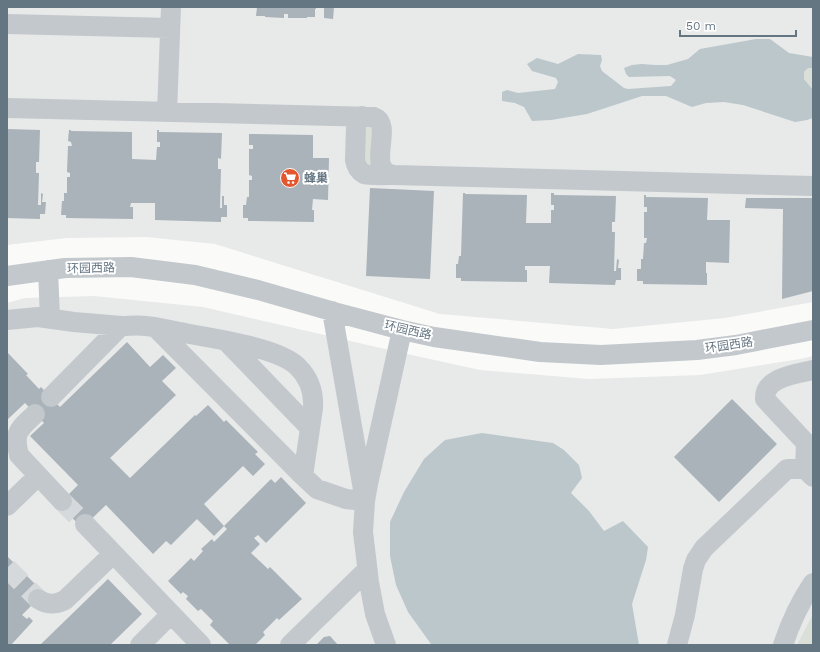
<svg xmlns="http://www.w3.org/2000/svg" width="820" height="652" viewBox="0 0 820 652" font-family="'Work Sans','Noto Sans SC',sans-serif">
	<style>
		.built { fill: #e8e9e9 }
		.green { fill: #dadfd7 }
		.water { fill: #bbc7cb }
		.building { fill: #aab3b9 }
		.lines { fill: none; stroke-linecap: round; stroke-linejoin: round }
		.minor-tunnel { stroke: #d5d9db; stroke-width: 20; stroke-dasharray: 20 10; stroke-linecap: butt }
		.minor { stroke: #c3c8cc; stroke-width: 20 }
		.labels { text-anchor: middle; dominant-baseline: central; stroke-width: 4; stroke-linejoin: round; paint-order: stroke }
		.poi-label { font-size: 12px; font-weight: bold; fill: #657683; stroke: #fff; text-anchor: start }
		.street-label { font-size: 12px; fill: #657683; stroke: #fff }
	</style>
	<rect width="100%" height="100%" fill="#fafaf8"/>
	<path class="built" d="M7,7H813V302L725,318L613,329L440,314L215,244L146,237L67,238L7,245Z
		M94,296L203,307L398,352L480,370L589,379L700,375L800,359L813,356V645H7V303L25,298Z"/>
	<path class="green" d="M808,68H813V90L804,79V72Z
		M373,123L374,166L365,168L363,128Z
		M813,614V645H798V643Z"/>
	<path class="water" d="M756,39H770L789,53L813,57V68H808L804,72V79L813,90V118L807,120L795,122L743,105L724,102L706,103L692,107L666,96H642L587,114L551,120L532,121L524,107L515,103L502,101V92L507,90L518,93L555,89L558,82L556,78L532,71L527,64L537,58L558,64L578,54L601,55L602,60L600,66L602,71L624,88L628,89L671,86L676,80L670,76L629,77L626,74L624,68L632,65L642,64L655,65H667L688,59L700,49Z
		M482,433L553,443L564,450L579,465L582,478L571,493L589,511L604,531L623,521L648,547L646,560L632,604L639,645H433L431,644L408,612L396,585L390,556V522L404,492L424,459L445,440Z"/>
	<path class="building" d="M257,7H316V9H315V17H307V18H288V14H284V18L265,17V16H256Z
		M324,7H334L333,19L324,18Z
		M7,129L40,130L39,162H36V173H39L38,205H41V193L43,194L42,202H46L45,214H40V219L7,218Z
		M69,130H71V131L132,132V159L156,160L157,147H160V142H157V130H159V132L222,133L221,159L218,158V169H221L220,208H222V196H224V205H227V217H221V222L155,220V203H131L130,207H133V219L66,218V215H61L62,201H64V193H67V177H70V173L67,172L68,146H72L71,142L68,141Z
		M249,134L313,135V158H329L328,200L313,199L312,210H314V222L248,221V218H243V205H246L247,197H249V180H252V176L249,175V149H253V145H249Z
		M370,188L434,191L430,279L366,276Z
		M463,193H465V194L527,195L526,223H551V210H554V205H551V193H554V195L616,196L615,222H612V232H615L614,271H616L617,259L619,260L618,268H621V280H616L615,285L549,283L550,266H525V270H527V282L461,281V278H456V264H458L459,256H461Z
		M644,195H646V197L708,198L707,220H730L729,263L706,262V273H707V285L643,284V281H637V269H641V259H643L644,243H646L647,238H644V212H647V207H644Z
		M746,198H813V291L782,299L783,209L745,208Z
		M127,342L150,367L163,355L176,368L162,381L176,395L110,458L130,478L195,415L196,416L208,405L224,422L226,420L258,452L255,454L265,464L253,476L243,466L204,504L224,526L214,536L197,519L171,545L166,541L153,554L106,505L82,528L59,504L78,485L30,436L44,423L25,403L7,420V352L28,374L26,375L39,389L41,387L60,407Z
		M732,399L777,444L719,502L674,457Z
		M281,477L306,503L266,543L258,535L254,538L260,544L251,553L268,569L270,567L302,599L279,620L277,618L263,632L265,635L255,645H230L210,625L213,621L201,609L198,611L186,599L188,596L183,592L181,594L168,581L191,558L194,561L203,551L201,549L212,539L214,542L227,529L224,526L271,479L275,483Z
		M7,556L44,593L22,615L27,619L29,617L33,621L11,645H7Z
		M108,579L142,614L110,645H40Z
		M330,636L338,645H316L324,637Z"/>
	<g class="lines">
		<path class="minor-tunnel" d="M62,501L85,524
			M7,568L38,599"/>
		<path class="minor" d="M7,24L170,28
			M7,108L374,117C395,125 364,171 394,175L813,186
			M167,112L171,7
			M362,116L357,121L356,126L355,160C356,166 359,171 364,174C370,176 387,175 394,175
			M48,270L50,318
			M7,276L65,268L131,267L195,275L258,290L338,313L402,330L434,337L540,352L601,355L697,350L736,345L813,330
			M7,320L38,317L74,322L121,326L51,397
			M121,326C129,326 138,325 146,326C158,327 172,331 185,333C213,339 278,347 298,367C310,379 314,392 313,408L303,476L317,489L346,499L365,501L332,311
			M156,328L303,476
			M226,341L310,428
			M35,414C19,430 13,431 19,455L62,501
			M805,469L806,443L765,399C764,377 797,374 813,370
			M7,506L38,476
			M85,524L201,645
			M38,599C47,605 55,605 65,600L113,554
			M140,645L171,614
			M290,645L367,570
			M386,645L375,614L369,582L363,532L365,501L368,484L402,330
			M677,645L685,615L693,569L696,560L704,548L787,469H805L813,477
			M783,645C790,624 800,602 813,583"/>
	</g>
	<defs>
		<g id="supermarket-disc" transform="scale(1)"><circle r="9.5" fill="#e4572e" stroke="#fff"/><path d="M-6-5.5h2.5l.6 2H6L4.5 2H-2.5L-4.4-4H-6ZM-1.5 3.2a1.3 1.3 0 1 0 .1 0ZM3 3.2a1.3 1.3 0 1 0 .1 0Z" fill="#fff"/></g>
	</defs>
	<g fill-rule="evenodd">
		<use href="#supermarket-disc" x="290" y="178"/>
	</g>
	<g class="labels">
		<g class="poi-label">
			<text x="304" y="178">蜂巢</text>
		</g>
		<g class="street-label">
			<text transform="translate(91 268) rotate(-1)">环园西路</text>
			<text transform="translate(408 330) rotate(13)">环园西路</text>
			<text transform="translate(729 345) rotate(-8)">环园西路</text>
		</g>
	</g>
	<rect width="820" height="652" fill="none" stroke="#657683" stroke-width="16"/>
	<path d="M680 30v6h116v-6" fill="none" stroke="#657683" stroke-width="2"/>
	<text x="686" y="30" font-size="12" fill="#657683" stroke="#ffffff" stroke-width="3" paint-order="stroke">50 m</text>
</svg>
